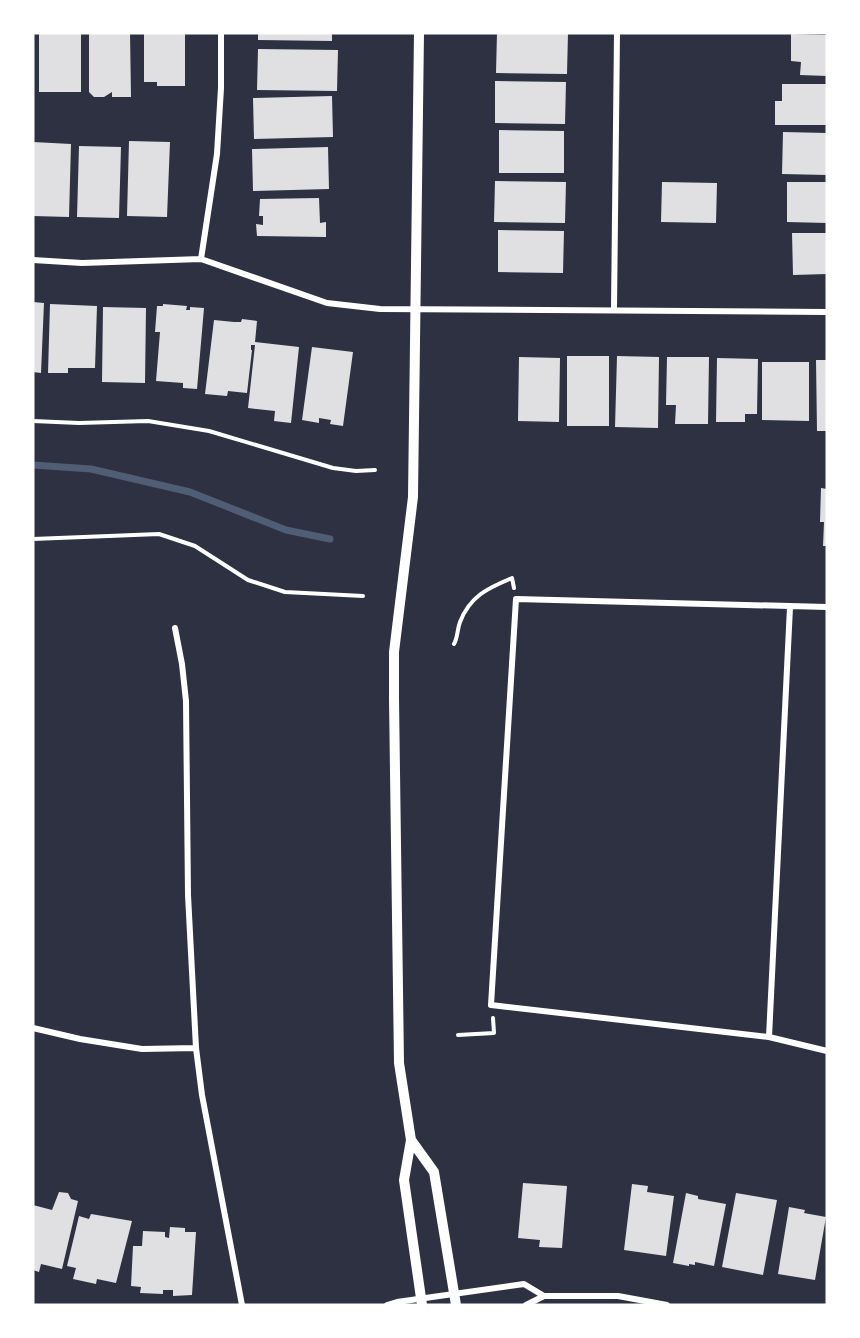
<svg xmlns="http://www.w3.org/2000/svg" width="860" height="1338" viewBox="0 0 860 1338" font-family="'PT Sans',sans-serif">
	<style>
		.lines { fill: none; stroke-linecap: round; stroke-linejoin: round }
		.stream { stroke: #4f5d75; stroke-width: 7 }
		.building { fill: #e0e0e3 }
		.path { stroke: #fff; stroke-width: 4 }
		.minor { stroke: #fff; stroke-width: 6 }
		.tertiary { stroke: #fff; stroke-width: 10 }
	</style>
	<rect width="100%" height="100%" fill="#2d3142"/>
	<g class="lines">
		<path class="stream" d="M33,465L91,469L190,492L286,530L330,539"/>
	</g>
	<path class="building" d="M39,33H81V92H39Z
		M89,33H130L131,97H112V92L104,97H94L89,92Z
		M144,33H185V86H157V82H144Z
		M258,33H332V41L258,40Z
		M497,33H568L567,74L496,73Z
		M791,34L827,35V76L800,75L801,62L791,61Z
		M258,49L338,50L337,91L257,90Z
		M495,81L566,82L565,124L495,123Z
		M782,84H827V125H775V101H782Z
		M332,96L333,137L254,139L253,98Z
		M499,130L564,131V173H499Z
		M783,132L827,133V175L782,174Z
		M129,141L170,142L167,217L127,216Z
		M33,142L71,144L69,217L33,216Z
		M79,146L121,147L119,218L77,217Z
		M328,147L329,189L253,191L252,149Z
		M495,181L566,182L565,223L494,222Z
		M662,182L717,183L716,223L661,222Z
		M787,182H827V223L787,222Z
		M319,198L320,223L326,222V237L257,236L256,224L263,225V216H259L260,199Z
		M498,230L564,231L563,273L498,272Z
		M792,233H827V274L793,275Z
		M33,302L44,303L41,373L33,372Z
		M50,304L97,306L95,368H68V373H48Z
		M163,304L187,306L186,310H190V307L204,308L197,389L183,388V383L156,381L160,332H155L157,306H163Z
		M103,307L146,308L145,383L102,382Z
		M242,319L257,321L255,342L299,347L291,423L274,421L275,411L248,408L255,345H251V350H252L247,393L228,391L227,396L205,394L214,320L234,322H241Z
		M312,347L353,352L343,426L330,424L331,420L319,418V423L302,420Z
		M567,356H609V426H567Z
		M617,356L659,357L658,428L615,427Z
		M519,357L560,358L559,422L518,421Z
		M667,357H709L708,424H675L676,405H666Z
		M717,358L758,359L757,414H745V422H716Z
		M816,360H827V431H817Z
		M762,362H809V421L762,420Z
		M821,488L827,489V546H823L824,522H820Z
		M523,1183L567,1186L562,1248L539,1247L540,1240L518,1238Z
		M632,1184L648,1186L647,1192L674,1196L666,1256L624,1250Z
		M59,1192L68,1193L71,1199L78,1201L62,1269L41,1264L39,1272L33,1270V1205L52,1210Z
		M686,1193L698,1196V1199L726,1204L714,1266L695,1262V1265L689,1264V1266L673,1263Z
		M736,1193L777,1200L763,1275L722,1267Z
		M789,1207L805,1210L804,1213L826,1217L815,1280L778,1274Z
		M91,1214L132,1221L116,1283L97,1279L96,1284L73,1279L76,1268L67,1266L79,1216L89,1219Z
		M170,1227L185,1228V1232H196L192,1295L173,1296V1290H163V1294L140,1293L141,1287L131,1286L133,1246H142L143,1231L165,1232V1237L169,1238Z"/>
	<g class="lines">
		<path class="path" d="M33,421L79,423L148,421L209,431L333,468L356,471L375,470
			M33,539L159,534L195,546L248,580L285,592L363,596
			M454,644C458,637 457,630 460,622C470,596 488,588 512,578L514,588
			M458,1035L494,1033L493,1018"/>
		<path class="minor" d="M201,259L217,154L221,88V33
			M33,260L82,263L201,259L327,303L380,309L827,312
			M614,309L617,33
			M827,607L516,599L491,1005L769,1037L827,1051
			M175,628L182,664L186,701L188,895L196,1048L202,1095L242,1305
			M33,1028L80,1039L142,1049L196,1048
			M769,1037L790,607
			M387,1305L397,1302L524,1284L544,1296
			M526,1305L544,1296H618L667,1305"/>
		<path class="tertiary" d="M419,33L413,497L394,652V699L399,1063L411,1140L404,1180L422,1305
			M411,1140L434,1172L456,1305"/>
	</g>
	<rect width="860" height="1338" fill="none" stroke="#ffffff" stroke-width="69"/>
</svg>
